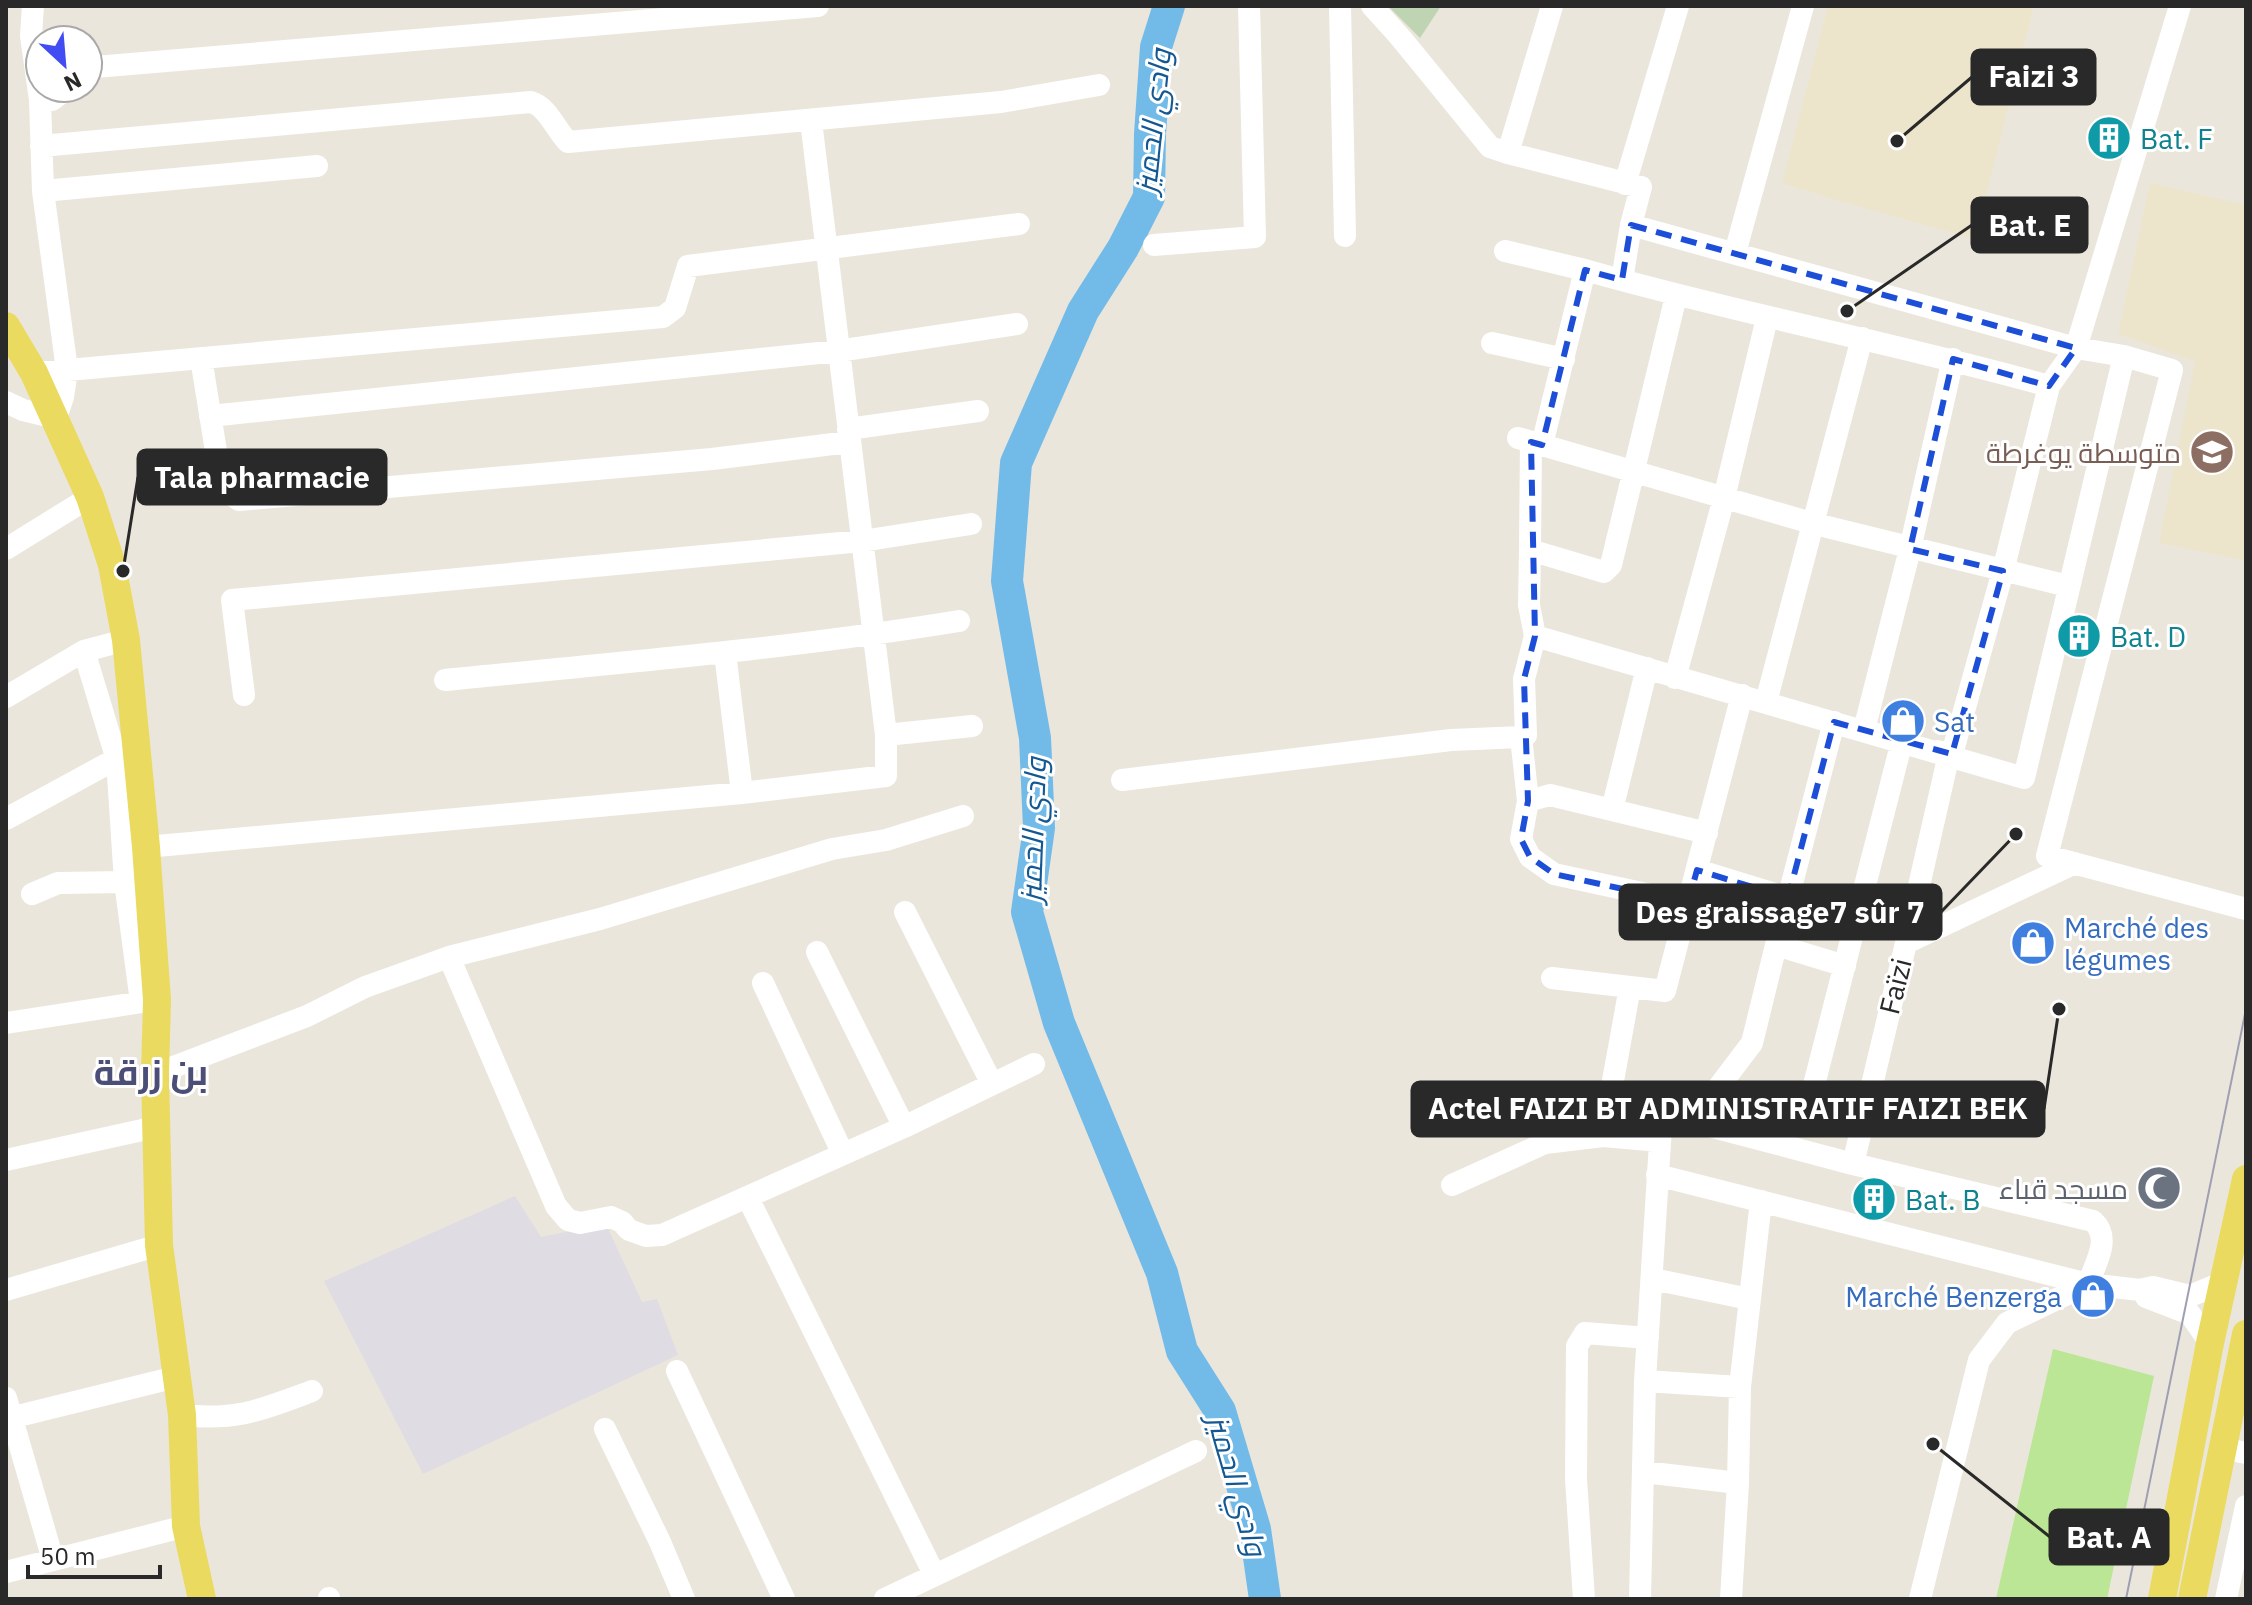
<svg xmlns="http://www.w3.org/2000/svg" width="2252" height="1605" viewBox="0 0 2252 1605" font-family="'IBM Plex Sans',Cairo,sans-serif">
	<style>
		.industrial { fill: #dfdce3 }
		.education { fill: #ece5cb }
		.cemetery { fill: #bfd4b3 }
		.pitch { fill: #bae695 }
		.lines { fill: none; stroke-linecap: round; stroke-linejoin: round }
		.river { stroke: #72bbe9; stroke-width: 32 }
		.minor { stroke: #fff; stroke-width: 22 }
		.major { stroke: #eada60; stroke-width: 28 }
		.tram { stroke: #9e9fb2; stroke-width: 2 }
		.marked { fill: none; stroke: #1d4ed8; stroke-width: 6; stroke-dasharray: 16 10; stroke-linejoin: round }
		.labels { text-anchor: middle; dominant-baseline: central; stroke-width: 6; stroke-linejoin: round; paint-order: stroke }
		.culture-label { font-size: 28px; fill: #0d838f; stroke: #fff; text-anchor: start }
		.education-label { font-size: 28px; fill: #785e54; stroke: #fff; text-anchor: end }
		.shop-label { font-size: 28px; fill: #366cbe; stroke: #fff; text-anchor: start }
		.street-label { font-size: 28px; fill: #292929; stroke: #fff }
		.worship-label { font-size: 28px; fill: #5b616d; stroke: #fff; text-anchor: end }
		.water-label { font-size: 30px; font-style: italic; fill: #135893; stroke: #fff }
		.district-label { font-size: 36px; font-weight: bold; fill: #4b4e77; stroke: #fff }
		.leader { fill: none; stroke: #292929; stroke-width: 3 }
		.callout-dot { fill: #292929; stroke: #fff; stroke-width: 3 }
		.callout { fill: #292929; stroke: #292929; stroke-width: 3 }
		.callout-label { font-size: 30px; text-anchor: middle; font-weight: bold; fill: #fff }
	</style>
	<rect width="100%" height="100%" fill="#ebe6db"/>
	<path class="industrial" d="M515,1196L541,1237L606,1224L642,1302L657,1299L678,1355L423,1474L324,1281Z"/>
	<path class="education" d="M1828,6H2034L1975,239L1843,202L1782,183Z
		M2150,183L2246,205V554L2243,560L2159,543L2195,361L2118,334Z"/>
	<path class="cemetery" d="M1388,6H1441L1420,38Z"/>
	<path class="pitch" d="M2053,1349L2154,1376L2107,1599H1996Z"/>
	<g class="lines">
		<path class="river" d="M1169,6L1156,47L1150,134L1149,197L1123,248L1083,311L1016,463L1007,581L1035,738L1039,828L1027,912L1059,1023L1162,1273L1182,1351L1220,1411L1255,1529L1265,1599"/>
		<path class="minor" d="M1340,6L1345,236
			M1372,6L1400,37L1490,147L1508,153L1552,6
			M2180,6L2076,348L2124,356L2172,370L2047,856L2246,909
			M88,72L95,67L818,6
			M40,100H52L68,88
			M41,146L531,102C548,107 555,129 568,142L1001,102L1099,85
			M1508,153L1641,187L1631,225
			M1625,184L1678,6
			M43,191L317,166
			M1154,245L1255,237L1249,6
			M1505,251L1585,270
			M1735,253L1803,6
			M1492,343L1564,359
			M201,358L220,476L225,490L239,500L712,459L849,442
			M34,373L663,317L675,308L688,266L1019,224
			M6,402L23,410L56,418L63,397L67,370L43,191L40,100L31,36L33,6
			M210,416L838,351L1017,324
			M848,429L978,411
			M1518,438L1815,524L2068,586
			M1542,445L1585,270C1739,314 1896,343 2049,386L2076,348L1631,225L1622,280
			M6,549L90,497
			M1530,550L1531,442
			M1535,636L2024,778L2124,356
			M84,651L117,760L125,882L141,1002
			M725,653L742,793
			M1675,678L1724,498L1767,318
			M445,680C616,663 788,649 959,621
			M244,695L232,600L862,541L971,524
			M6,697L84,651L126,640
			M1766,702L1862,338
			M1877,734L1864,730L1910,549L1953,359
			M886,735L972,726
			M1521,737L1528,801
			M1937,751L1952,754L2003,571L2049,386
			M1122,780L1451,740L1521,737L1526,735L1524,679L1535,636L1529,605L1530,550L1604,572L1611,565L1676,296
			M1612,810L1647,668
			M6,819L127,753
			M146,847L742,793L886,776V735L811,121
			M1697,870L1788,898
			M32,894L58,883L125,882
			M1688,903L1554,874L1530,857L1521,839L1528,801L1550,795L1707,833
			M905,912L992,1084
			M1906,943L1949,754
			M1776,945L1834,722
			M817,952L904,1127
			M449,957L556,1206L568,1220L580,1223L611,1217L622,1222L629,1230L646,1236L662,1235L904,1127L1034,1064
			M1552,978L1665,991L1742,695
			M763,983L842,1152
			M6,1023L155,1000
			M155,1074L307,1016L365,987L449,957L600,919L832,849L886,840L963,816
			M1814,1085L1902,741
			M1693,1121L1752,1043L1776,945L1845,966
			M1603,1136L1630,987
			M6,1160L156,1127
			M1853,1164L1906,943L2075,863
			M1657,1175L2088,1284L2140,1290L2153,1287L2190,1296L2224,1282
			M1452,1185L1545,1143L1603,1136L1660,1141
			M748,1198L934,1574
			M1653,1279L1749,1299
			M6,1290L159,1245
			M2146,1297L2190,1314L2210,1343
			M677,1371L784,1599
			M1645,1381L1740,1387
			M6,1398L53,1560
			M182,1415C237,1421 261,1410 312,1391
			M6,1419L176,1377
			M605,1429L660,1542L684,1599
			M2223,1448L2246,1453
			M1644,1472L1738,1483
			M6,1572L186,1526
			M329,1598V1599
			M885,1599L1196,1451
			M1584,1599L1576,1479L1577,1346L1585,1333L1648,1338
			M1640,1599L1645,1381L1661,1127L1669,1118L1675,1117L1853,1164L2093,1221C2112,1238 2095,1264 2088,1284L2007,1323L1979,1360L1920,1599
			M1731,1599L1738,1483L1740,1387L1761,1201
			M2226,1599L2246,1506"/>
		<path class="major" d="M6,326L34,373L90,497L112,565L126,640L146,847L157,1000L155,1074L159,1245L182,1415L186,1526L202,1599
			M2162,1599L2210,1343L2246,1179
			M2192,1599L2246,1334"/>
		<path class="tram" d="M2126,1599L2246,1009"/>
	</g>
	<path class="marked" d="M1631,225L2076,348L2049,386L1953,359L1910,549L2003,571L1952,754L1834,722L1788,898L1697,870L1688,903L1554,874L1530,857L1521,839L1528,801L1524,679L1535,636L1531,442L1542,445L1585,270L1622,280Z"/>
	<defs>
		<g id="building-disc" transform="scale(2.3)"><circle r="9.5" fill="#0f9aa8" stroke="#fff"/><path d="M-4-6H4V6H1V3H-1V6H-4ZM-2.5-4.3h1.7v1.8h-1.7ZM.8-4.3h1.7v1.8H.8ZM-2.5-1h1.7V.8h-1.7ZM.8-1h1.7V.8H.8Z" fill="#fff"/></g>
		<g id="school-disc" transform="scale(2.3)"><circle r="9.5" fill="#8d6e63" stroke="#fff"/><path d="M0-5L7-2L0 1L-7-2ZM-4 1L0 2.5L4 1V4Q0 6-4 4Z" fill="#fff"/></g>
		<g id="shop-disc" transform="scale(2.3)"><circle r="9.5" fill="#3f7fe0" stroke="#fff"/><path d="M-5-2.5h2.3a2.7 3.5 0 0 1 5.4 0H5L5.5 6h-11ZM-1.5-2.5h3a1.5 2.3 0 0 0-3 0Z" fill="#fff"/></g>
		<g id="mosque-disc" transform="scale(2.3)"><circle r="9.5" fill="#6b7280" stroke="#fff"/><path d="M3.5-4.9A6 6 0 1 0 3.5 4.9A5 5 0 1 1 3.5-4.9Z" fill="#fff"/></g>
	</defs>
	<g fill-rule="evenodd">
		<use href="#building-disc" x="2109" y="138"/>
		<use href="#school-disc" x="2212" y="452"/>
		<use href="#building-disc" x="2079" y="636"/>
		<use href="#shop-disc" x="1903" y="721"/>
		<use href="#shop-disc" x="2033" y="943"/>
		<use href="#mosque-disc" x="2159" y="1188"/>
		<use href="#building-disc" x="1874" y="1199"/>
		<use href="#shop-disc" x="2093" y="1296"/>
	</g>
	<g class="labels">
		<g class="culture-label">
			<text x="2140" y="138">Bat. F</text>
			<text x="2110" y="636">Bat. D</text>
			<text x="1905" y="1199">Bat. B</text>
		</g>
		<g class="education-label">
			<text x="2181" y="452">متوسطة يوغرطة</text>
		</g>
		<g class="shop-label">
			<text x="1934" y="721">Sat</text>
			<text x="2064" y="927">Marché des<tspan x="2064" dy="32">légumes</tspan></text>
			<text x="2062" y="1296" text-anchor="end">Marché Benzerga</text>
		</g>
		<g class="street-label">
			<text transform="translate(1895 986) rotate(-76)">Faïzi</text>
		</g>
		<g class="worship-label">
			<text x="2128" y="1188">مسجد قباء</text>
		</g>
		<g class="water-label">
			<text transform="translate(1152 121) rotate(-84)">وادي الحميز</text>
			<text transform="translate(1032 830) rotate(-88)">وادي الحميز</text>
			<text transform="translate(1238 1485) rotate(74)">وادي الحميز</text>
		</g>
		<g class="district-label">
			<text x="151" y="1071">بن زرقة</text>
		</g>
	</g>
	<path class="leader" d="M1897 141L1972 77M1847 311L1972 225M123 571L138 477M2016 834L1941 912M2059 1009L2044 1109M1933 1444L2050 1537"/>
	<g class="callout-dot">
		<circle cx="1897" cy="141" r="8"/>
		<circle cx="1847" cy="311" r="8"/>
		<circle cx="123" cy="571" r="8"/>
		<circle cx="2016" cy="834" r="8"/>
		<circle cx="2059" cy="1009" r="8"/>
		<circle cx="1933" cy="1444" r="8"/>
	</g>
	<g class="callout">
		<rect x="1972" y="50" width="123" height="54" rx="8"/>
		<rect x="1972" y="198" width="115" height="54" rx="8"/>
		<rect x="138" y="450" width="248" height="54" rx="8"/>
		<rect x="1620" y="885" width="321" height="54" rx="8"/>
		<rect x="1412" y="1082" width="632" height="54" rx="8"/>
		<rect x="2050" y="1510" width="118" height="54" rx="8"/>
	</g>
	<g class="callout-label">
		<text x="2034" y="87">Faizi 3</text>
		<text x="2030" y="236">Bat. E</text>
		<text x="262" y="488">Tala pharmacie</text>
		<text x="1780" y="923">Des graissage7 sûr 7</text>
		<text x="1728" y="1119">Actel FAIZI BT ADMINISTRATIF FAIZI BEK</text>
		<text x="2109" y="1548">Bat. A</text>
	</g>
	<rect width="2252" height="1605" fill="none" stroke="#292929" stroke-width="16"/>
	<g transform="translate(64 64) rotate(154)"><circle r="38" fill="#ffffff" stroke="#a9a9a9" stroke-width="2"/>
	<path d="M0-6L14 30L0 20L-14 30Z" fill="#414df2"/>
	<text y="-12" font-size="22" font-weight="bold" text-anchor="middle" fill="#292929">N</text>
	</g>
	<path d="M28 1565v12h132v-12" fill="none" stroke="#292929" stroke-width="4"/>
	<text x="40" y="1565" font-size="24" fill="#292929" stroke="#ffffff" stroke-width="6" paint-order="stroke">50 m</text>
</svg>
